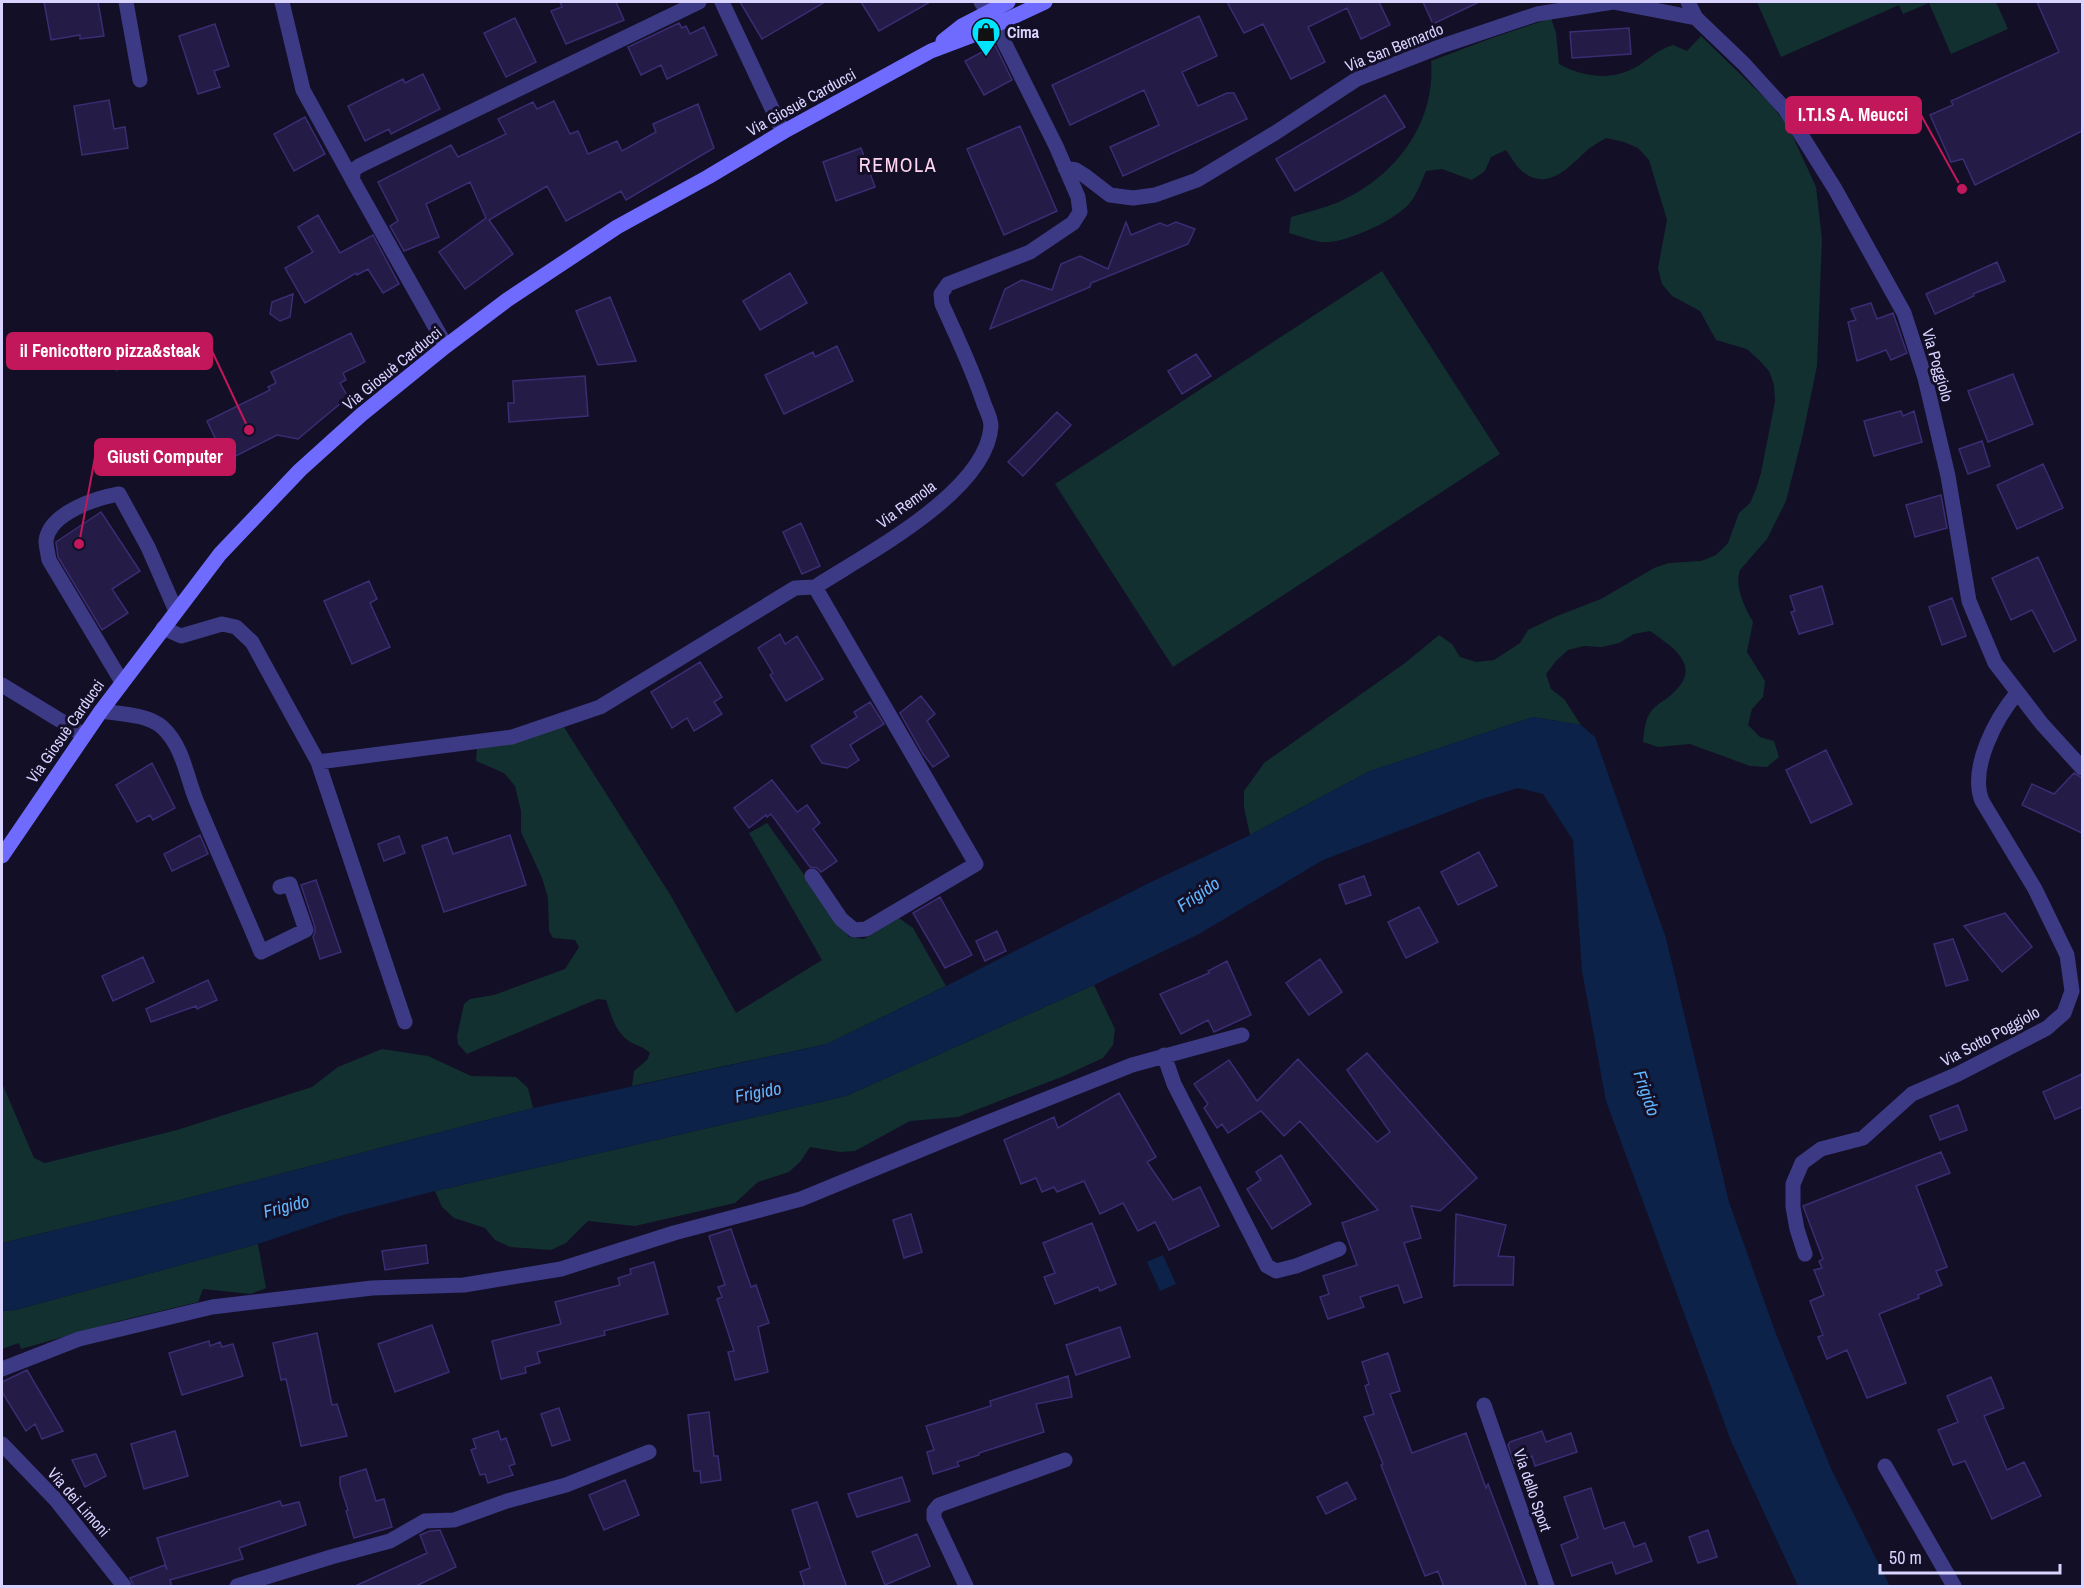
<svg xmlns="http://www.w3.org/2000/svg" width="2084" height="1588" viewBox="0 0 2084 1588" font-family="'Archivo Narrow',sans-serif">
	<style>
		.green { fill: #12302f }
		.water { fill: #0c2248 }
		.building { fill: #241b47; stroke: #3b2d73; stroke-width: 1.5 }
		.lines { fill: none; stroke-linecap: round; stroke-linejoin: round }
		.lane { stroke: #3d3a85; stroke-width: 15 }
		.street { stroke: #3d3a85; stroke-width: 15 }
		.secondary { stroke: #6f6bff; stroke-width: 15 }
		.labels { text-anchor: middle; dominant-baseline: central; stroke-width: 6; stroke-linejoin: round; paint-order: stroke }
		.poi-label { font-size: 16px; font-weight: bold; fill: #d9d4ff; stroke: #130f26; text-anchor: start }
		.street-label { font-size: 16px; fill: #d9d4ff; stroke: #130f26 }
		.water-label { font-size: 18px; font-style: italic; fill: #62b6ff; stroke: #130f26 }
		.quarter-label { font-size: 20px; letter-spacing: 1.5px; fill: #ffd6f0; stroke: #130f26 }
		.leader { fill: none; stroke: #c2185b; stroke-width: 2 }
		.callout-dot { fill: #c2185b; stroke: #130f26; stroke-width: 2 }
		.callout { fill: #c2185b; stroke: #c2185b; stroke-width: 2 }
		.callout-label { font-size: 18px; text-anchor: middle; font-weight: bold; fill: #fff }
	</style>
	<rect width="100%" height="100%" fill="#130f26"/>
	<path class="green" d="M1757,2H1996L2008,29L1951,54L1929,3L1903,14L1899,5L1781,57Z
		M1551,18L1556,33L1559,64C1581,76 1609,81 1632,69C1649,61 1652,52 1673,45L1687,51L1701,36L1770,103L1789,128L1816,187L1822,239L1817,366L1803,434L1786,501L1767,539L1740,570C1734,586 1745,608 1753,622L1747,652L1765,681L1763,697L1752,709L1748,725L1760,737L1774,741L1779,757L1767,767L1750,766L1690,744L1658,747L1643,742C1644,732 1645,718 1652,710C1658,703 1668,699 1674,692C1703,665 1671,646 1650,631L1634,634L1619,643L1602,647L1584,646L1568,650L1556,661L1546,674L1551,689L1564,699L1581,725L1533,717L1370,771L1250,835L1244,807V791L1264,763L1405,663L1439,635L1452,644L1460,657L1476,662L1494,660L1520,643L1528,630L1557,616L1601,599L1654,568L1669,563L1701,561L1716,555L1728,543L1739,513L1750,503L1756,489L1761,473L1775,401L1774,385L1769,371L1759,360L1747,349L1716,340L1700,311L1672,296L1662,284L1658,268L1667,220L1649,160L1638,148L1624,142L1606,138C1601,141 1595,144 1590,148C1572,163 1550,193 1523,172C1516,167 1511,156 1506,150L1491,157L1485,171L1472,180L1442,169L1426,171C1422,180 1418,192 1412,200C1400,219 1343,245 1321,242C1310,240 1300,236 1289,233L1291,217C1307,212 1324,208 1339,202C1395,177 1436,124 1431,61L1492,38Z
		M1382,271L1500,454L1173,667L1055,484Z
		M562,724L671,896L736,1013L822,960L749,833L767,823L849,937L864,939L899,918L913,928L946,986L827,1044L632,1086L634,1071L647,1060L650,1053C643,1046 636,1046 629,1041C615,1032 611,1014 606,1000L598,999L583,1005L467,1054L458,1044L457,1036L464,1004L470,999L494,995L565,969L579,947L575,940L553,938L549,931L548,898L542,878L521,832V811L515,786L504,773L476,761L477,748Z
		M1094,985L1115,1029L1113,1045L1103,1058L1064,1076L958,1117L910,1121L855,1151L840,1152L810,1147L801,1161L789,1172L758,1182L735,1203L635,1226L588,1221L566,1243L551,1250L510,1247L495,1240L485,1228L454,1218L442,1207L435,1191L846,1096Z
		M382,1049L428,1056L471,1076L516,1077L528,1088L533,1108L176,1201L2,1243V1083L34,1158L45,1163L177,1130L312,1087L338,1067Z
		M258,1244L266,1288L251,1294L203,1289L198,1302L119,1321L21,1349L19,1343L2,1349V1311L15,1310Z"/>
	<path class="water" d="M148,332L154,344L148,347L151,353L116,372L106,353Z
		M1533,717L1581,725L1595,737L1666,938L1729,1202L1776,1334L1832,1471L1890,1586H1798L1731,1441L1606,1101L1582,971L1573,840L1543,794L1518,788L1482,799L1323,860L1199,934L1094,985L846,1096L435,1191L343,1215L258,1244L15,1310L2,1311V1243L176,1201L533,1108L827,1044L946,986L1147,884L1250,835L1370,771Z
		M1163,1255L1176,1284L1160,1291L1147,1262Z"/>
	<path class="building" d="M44,2H98L104,36L80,39V35L51,40Z
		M560,2H616L624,20L566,44L551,11L562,7Z
		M740,2H825L762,39Z
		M861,2H930L879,31Z
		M1227,2H1379L1390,25L1361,39L1347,8L1308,27L1325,62L1291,79L1263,24L1244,33Z
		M1423,2H1479L1433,24Z
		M2037,2H2082V131L1975,185L1963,159L1951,162L1930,115L1953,105L1951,101L2059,52Z
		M1199,16L1217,56L1182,72L1198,106L1227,93H1234L1247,119L1123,176L1110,147L1159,125L1144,90L1070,125L1052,85Z
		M515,18L536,62L506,77L484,33Z
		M679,23L682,28L686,26L690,34L704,27L717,55L667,79L661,65L641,75L628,47Z
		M215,24L229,66L214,71L220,87L198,94L179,36Z
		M1629,28L1631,54L1572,58L1570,32Z
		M995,45L1012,80L984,95L965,61Z
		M423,74L440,109L391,134L389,129L365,141L348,106L403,79L405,83Z
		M1385,95L1405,127L1295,191L1276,159Z
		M109,100L114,129L125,127L128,148L82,155L74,106Z
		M554,101L570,134L578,131L588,154L617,141L622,151L656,132L653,124L698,104L714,148L626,200L621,191L566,221L547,186L489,220L513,254L465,289L439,252L486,218L470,182L426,204L439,237L404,251L390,226L398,221L378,182L451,145L458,157L506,134L498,119L533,102L537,109Z
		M305,117L325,154L294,171L274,134Z
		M1020,126L1057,211L1004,235L967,149Z
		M861,148L875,187L836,201L823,162Z
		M318,215L340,253L373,235L399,284L383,293L368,269L357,275L356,273L305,303L285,268L313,252L298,227Z
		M1126,222L1131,235L1160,223L1167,226L1176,222L1195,229L1188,244L1091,283L1090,287L990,329L1005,289L1022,280L1052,290L1061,264L1080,256L1108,269Z
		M1997,262L2005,281L1973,294L1974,296L1935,314L1926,294Z
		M790,273L807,303L760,330L743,301Z
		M293,294L290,317L280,321L270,314L272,302Z
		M610,297L636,361L598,365L576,311Z
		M1871,303L1877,319L1893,313L1907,353L1891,360L1886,350L1857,361L1848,322L1856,320L1851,309Z
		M351,333L365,362L343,373L346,380L340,383L348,397L298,439L277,435L226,461L207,421L270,390L268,387L276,383L271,372Z
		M837,346L853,381L784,414L765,375L813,352L815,357Z
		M1196,354L1211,376L1182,394L1168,371Z
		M2013,374L2033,424L1988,442L1968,391Z
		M585,376L588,416L509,422L508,403H514L513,381Z
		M1901,411L1903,416L1914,411L1922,442L1874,456L1864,421Z
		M1057,412L1071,425L1023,476L1008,462Z
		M1982,441L1990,466L1968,474L1959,449Z
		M2043,464L2063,508L2017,529L1997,485Z
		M1941,495L1947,528L1915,537L1906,505Z
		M101,512L140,571L112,589L128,613L102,630L58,557L56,542Z
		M801,523L820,566L802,574L783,532Z
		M2038,557L2076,640L2054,652L2032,610L2011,620L1992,578Z
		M369,581L377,599L370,603L390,647L352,664L324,601Z
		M1822,586L1833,624L1799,634L1791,612L1795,611L1790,596Z
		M1952,598L1966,636L1942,645L1929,607Z
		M780,634L785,644L797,636L823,679L786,701L770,675L773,673L758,648Z
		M700,662L722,697L714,702L722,714L694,731L687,718L672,728L651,692Z
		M921,696L935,714L927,721L949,756L933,767L923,754L900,713Z
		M870,702L884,724L850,745L859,760L847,768L822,763L811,746L857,717L854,712Z
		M1826,750L1852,804L1811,823L1786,770Z
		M152,763L175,808L153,820L150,815L137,822L116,785Z
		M2074,773L2082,778V833L2022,805L2032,784L2054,794Z
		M772,780L797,812L807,805L820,823L813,829L837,861L821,872L817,868L810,867L771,814L767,817L766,815L749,828L734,808Z
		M200,835L208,854L172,871L164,854Z
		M510,835L526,885L444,912L422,846L447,837L453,854Z
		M399,836L405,853L384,861L378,844Z
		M1479,852L1497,886L1458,905L1441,872Z
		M1364,876L1371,895L1346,904L1339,885Z
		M316,880L341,952L320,959L313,937L315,932V927L301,885Z
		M940,897L972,955L945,968L913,913Z
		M1419,907L1438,942L1406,958L1388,922Z
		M2005,913L2032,947L2002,972L1964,926Z
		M997,931L1006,951L985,961L976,941Z
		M1953,939L1968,980L1946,986L1934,944Z
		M143,957L154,982L113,1001L102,976Z
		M1320,959L1342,992L1309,1015L1286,983Z
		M1227,961L1251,1015L1214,1032L1208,1020L1181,1034L1160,994L1209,973L1208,971Z
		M208,980L217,1000L197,1009L196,1006L151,1022L146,1009Z
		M1367,1053L1477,1178L1440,1211L1411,1206L1421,1238L1404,1243L1422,1297L1404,1303L1398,1285L1360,1297L1364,1307L1328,1319L1320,1297L1329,1294L1323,1276L1357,1265L1342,1223L1378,1210L1300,1121L1284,1136L1261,1111L1228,1133L1222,1124L1217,1128L1204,1108L1208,1104L1194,1084L1229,1060L1257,1101L1298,1059L1377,1142L1390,1132L1347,1070Z
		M2082,1074V1107L2055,1119L2043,1092Z
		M1119,1093L1156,1157L1147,1162L1173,1200L1200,1187L1219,1226L1169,1250L1155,1222L1138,1231L1123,1203L1100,1214L1084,1181L1057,1192L1054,1187L1042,1192L1036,1178L1021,1184L1004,1140L1054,1117L1058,1128Z
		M1958,1105L1967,1130L1940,1140L1930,1116Z
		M1941,1152L1950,1173L1916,1186L1947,1267L1936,1271L1942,1285L1918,1295L1919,1298L1879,1314L1906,1383L1867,1398L1847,1350L1827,1359L1818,1337L1823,1335L1810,1301L1824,1295L1814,1270L1822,1268L1819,1261L1823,1259L1803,1206Z
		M1281,1155L1311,1204L1272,1229L1247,1189L1261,1180L1256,1172Z
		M911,1214L922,1252L904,1258L893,1220Z
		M1456,1214L1506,1225L1498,1256L1514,1257L1513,1285H1459L1454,1286Z
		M1092,1223L1116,1284L1100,1291L1098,1287L1055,1304L1044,1277L1055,1273L1043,1243Z
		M731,1229L751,1287L756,1285L769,1323L758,1327L768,1372L735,1380L728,1352L734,1351L717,1299L722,1297L718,1287L725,1285L709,1236Z
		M426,1245L428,1263L385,1270L382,1251Z
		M654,1262L668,1314L604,1331L605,1335L537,1352L540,1363L525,1367L526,1373L501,1379L492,1341L561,1324L555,1302L620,1285L618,1278L631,1274L630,1269Z
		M432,1325L449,1372L395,1392L378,1344Z
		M1120,1327L1130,1357L1076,1375L1066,1345Z
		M317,1333L332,1405L337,1404L347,1436L301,1446L286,1379L281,1380L273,1343Z
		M209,1341L210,1346L220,1342L222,1347L233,1344L243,1376L182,1395L169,1353Z
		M1388,1353L1400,1391L1390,1394L1412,1453L1466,1433L1486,1488L1488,1484L1527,1587H1444L1438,1571L1425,1576L1381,1465L1383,1464L1364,1417L1374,1414L1365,1386L1369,1384L1362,1362Z
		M27,1370L63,1431L42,1439L35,1424L26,1431L2,1392V1382Z
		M1068,1376L1072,1397L1036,1404L1044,1432L979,1453V1455L957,1462L959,1466L933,1474L927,1452L934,1450L926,1426L991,1406L990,1401Z
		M1991,1377L2004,1408L1984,1416L2007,1470L2024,1462L2041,1496L1992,1519L1965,1461L1953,1465L1938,1430L1958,1422L1947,1396Z
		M559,1408L570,1440L552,1446L541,1414Z
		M709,1412L714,1456H718L721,1480L701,1483L700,1471H694L688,1415Z
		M175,1431L188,1476L144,1489L131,1444Z
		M498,1431L501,1440L506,1438L515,1464L509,1466L513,1475L488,1483L485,1474L480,1475L471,1450L476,1448L473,1439Z
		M1542,1431L1546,1442L1571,1433L1577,1452L1535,1466L1532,1456L1514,1463L1508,1445L1510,1442Z
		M96,1454L106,1476L85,1487L72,1460Z
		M366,1469L376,1501L384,1499L392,1527L354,1538L346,1511L348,1510L340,1485V1477Z
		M902,1477L910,1501L857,1517L848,1494Z
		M625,1480L639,1515L604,1530L589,1495Z
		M1347,1482L1356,1499L1326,1514L1317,1497Z
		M1591,1488L1604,1529L1624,1522L1634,1547L1645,1543L1652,1561L1616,1574L1612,1562L1572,1576L1561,1545L1578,1538L1564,1497Z
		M280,1501L282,1506L299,1502L306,1525L239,1548L243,1559L170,1580L172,1587H134L130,1578L165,1565L167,1570L157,1538Z
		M817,1502L842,1574L847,1587H805L800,1572L810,1568L792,1510Z
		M440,1530L456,1567L414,1587H353L427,1553L420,1535L430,1531Z
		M1708,1530L1717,1557L1698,1563L1689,1537Z
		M917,1534L930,1566L885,1585L872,1552Z"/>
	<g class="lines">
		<path class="lane" d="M122,682L49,560C48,554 46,546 46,541C49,513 96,498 119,494L148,547L176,611"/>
		<path class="street" d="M126,2L140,80
			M282,2L303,90L352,179
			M722,2L783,132
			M1688,2L1696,18L1744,64L1785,109L1835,189L1904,313L1925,378L1948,476L1969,601L1995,663L2042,724L2082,768
			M1065,168L1076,170L1084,175L1110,195L1133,198L1155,195L1197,180L1275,133L1357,79L1439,47L1537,14L1613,2L1696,18
			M446,346L352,179L354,170L359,166L699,2
			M163,628L181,636L222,624L236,627L252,642L318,762L405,1022
			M2,685L84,735
			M101,711C119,714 147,714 162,727C183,746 186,775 196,800C217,851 240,901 261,952L306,930L290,884L280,887
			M318,762L512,737L600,707L795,588L815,587
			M812,876L841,919L854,930L866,929L976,864L815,587C866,554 987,492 991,426C991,419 987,411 984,404C973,370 957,337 942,304L941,294L948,284L1030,252L1073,223L1080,212L1078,197L1056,146L989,12L981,2
			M1164,1055L1174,1084L1267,1266L1276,1271L1296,1266L1339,1249
			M1805,1254L1797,1229L1793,1207V1184L1802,1163L1821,1149L1863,1138L1912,1094L1958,1074L2047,1028L2064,1013L2072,991L2067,955L2035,889L1982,801C1969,768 1996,718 2017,693
			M2,1369L79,1339L212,1307L372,1288L464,1285L561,1269L674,1233L801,1199L981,1125L1132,1065L1242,1035
			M1484,1405L1547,1586
			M2,1444L56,1500L124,1586
			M1885,1466L1954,1586
			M237,1586L331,1557L390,1541L425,1521L454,1520L507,1501L566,1485L649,1452
			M966,1586L934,1518V1511L939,1505L1065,1460"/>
		<path class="secondary" d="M943,41L962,26L1008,2
			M2,856L101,711L220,554L300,470L361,415L446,346L507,300L617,227L708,177L783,132L931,51L976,34L1045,2"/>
	</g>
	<defs>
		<g id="shop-pin" transform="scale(1.5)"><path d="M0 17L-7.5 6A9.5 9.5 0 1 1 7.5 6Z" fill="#00e5ff" stroke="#130f26"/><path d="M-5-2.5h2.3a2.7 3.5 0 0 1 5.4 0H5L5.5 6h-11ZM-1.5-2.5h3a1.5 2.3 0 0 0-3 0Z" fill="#111"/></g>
	</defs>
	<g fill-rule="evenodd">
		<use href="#shop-pin" x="986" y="32"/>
	</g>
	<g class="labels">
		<g class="poi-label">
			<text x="1007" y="32">Cima</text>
		</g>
		<g class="street-label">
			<text transform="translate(1394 47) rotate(-22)">Via San Bernardo</text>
			<text transform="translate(801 102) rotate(-29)">Via Giosuè Carducci</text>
			<text transform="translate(1938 365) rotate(74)">Via Poggiolo</text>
			<text transform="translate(392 368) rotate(-39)">Via Giosuè Carducci</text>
			<text transform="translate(906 504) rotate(-36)">Via Remola</text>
			<text transform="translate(65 731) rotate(-55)">Via Giosuè Carducci</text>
			<text transform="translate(1990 1036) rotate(-28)">Via Sotto Poggiolo</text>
			<text transform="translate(1533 1490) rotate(71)">Via dello Sport</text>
			<text transform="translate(79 1502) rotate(49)">Via dei Limoni</text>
		</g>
		<g class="water-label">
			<text transform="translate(1198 894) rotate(-34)">Frigido</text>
			<text transform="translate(758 1092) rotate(-11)">Frigido</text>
			<text transform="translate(1647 1093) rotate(71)">Frigido</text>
			<text transform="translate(286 1206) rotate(-14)">Frigido</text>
		</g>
		<g class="quarter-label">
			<text x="898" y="164">REMOLA</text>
		</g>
	</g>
	<path class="leader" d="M1962 189L1921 115M249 430L212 351M79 544L95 457"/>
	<g class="callout-dot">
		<circle cx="1962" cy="189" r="6"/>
		<circle cx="249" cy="430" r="6"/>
		<circle cx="79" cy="544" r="6"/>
	</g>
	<g class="callout">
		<rect x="1786" y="97" width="135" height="36" rx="6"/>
		<rect x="7" y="333" width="205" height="36" rx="6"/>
		<rect x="95" y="439" width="140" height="36" rx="6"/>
	</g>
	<g class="callout-label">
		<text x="1853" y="121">I.T.I.S A. Meucci</text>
		<text x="110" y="357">il Fenicottero pizza&amp;steak</text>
		<text x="165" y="463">Giusti Computer</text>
	</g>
	<rect width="2084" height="1588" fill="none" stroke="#d9d4ff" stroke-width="6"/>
	<path d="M1880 1564v9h180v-9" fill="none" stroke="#d9d4ff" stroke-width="3"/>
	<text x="1889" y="1564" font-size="18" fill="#d9d4ff" stroke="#130f26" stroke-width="4.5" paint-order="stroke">50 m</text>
</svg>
